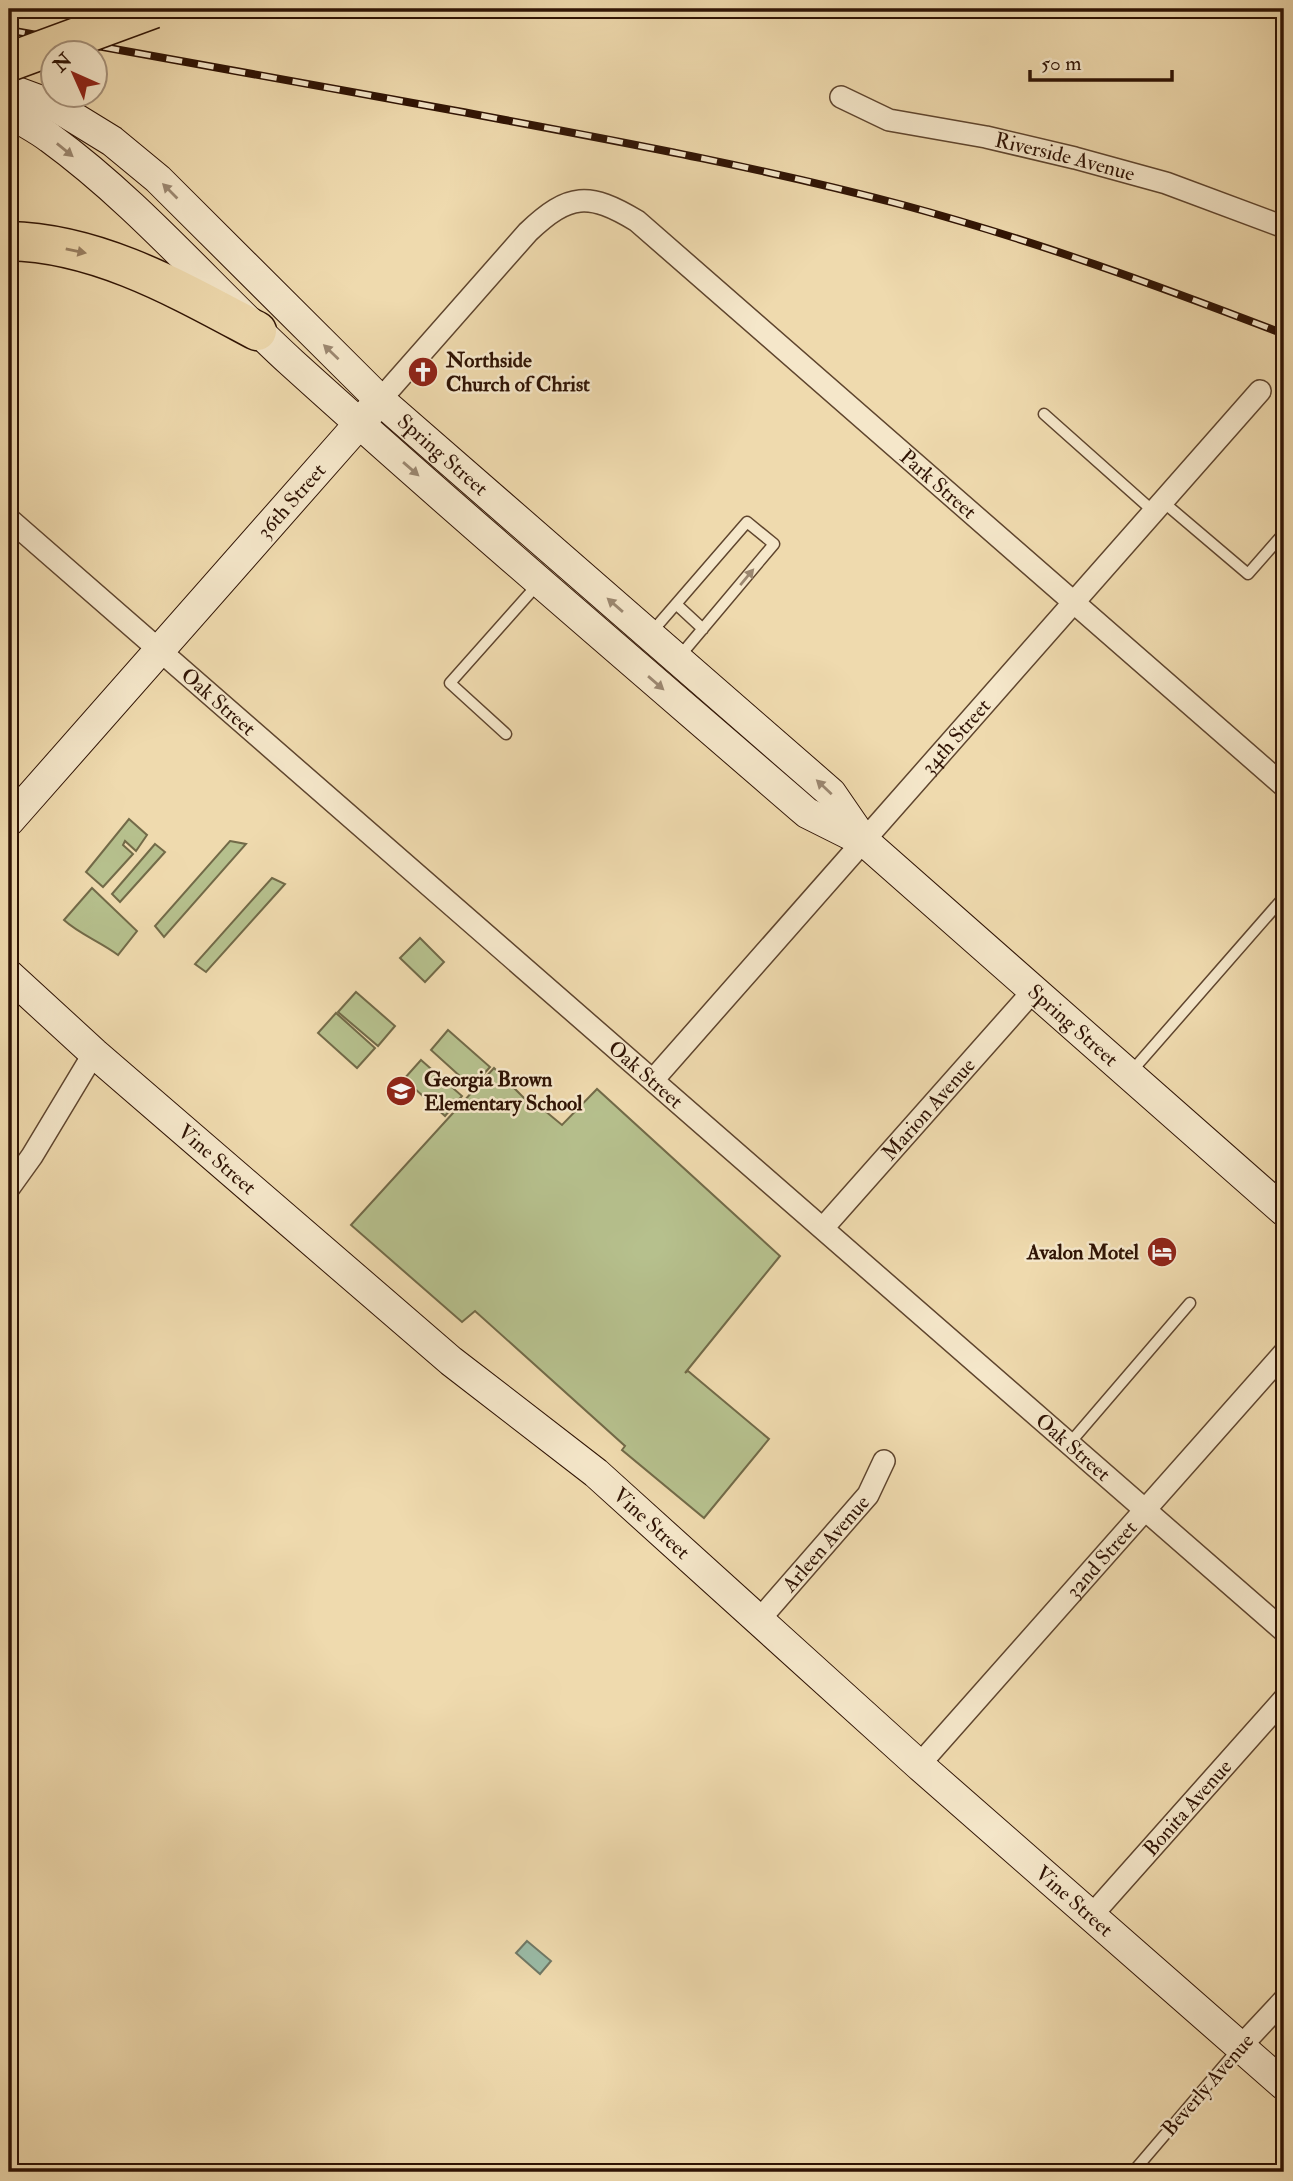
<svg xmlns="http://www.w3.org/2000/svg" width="1293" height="2181" viewBox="0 0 1293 2181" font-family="'IM FELL Double Pica',serif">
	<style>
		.green { fill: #b6c08d; stroke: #726a48; stroke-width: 2 }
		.water { fill: #9abba7; stroke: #6f7866; stroke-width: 2 }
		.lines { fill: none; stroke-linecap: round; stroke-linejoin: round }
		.lane-casing { stroke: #5f452e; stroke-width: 13 }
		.street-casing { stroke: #5f452e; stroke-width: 24 }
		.secondary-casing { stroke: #2f1304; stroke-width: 32 }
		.highway-casing { stroke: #2f1304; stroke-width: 41 }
		.lane { stroke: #f5e7ca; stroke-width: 10 }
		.street { stroke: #f5e7ca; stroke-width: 21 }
		.secondary { stroke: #f5e7ca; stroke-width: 30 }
		.highway { stroke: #efdaae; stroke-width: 38 }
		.rail-casing { stroke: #2f1304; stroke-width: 8 }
		.rail { stroke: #f5e7ca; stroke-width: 5; stroke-dasharray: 16; stroke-linecap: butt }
		.highway-bridge-casing { stroke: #2f1304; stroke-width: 41; stroke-linecap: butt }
		.highway-bridge { stroke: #efdaae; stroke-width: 38 }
		.oneway { fill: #9c8871 }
		.oneway2 { fill: #998062 }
		.labels { text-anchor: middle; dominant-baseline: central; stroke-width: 5; stroke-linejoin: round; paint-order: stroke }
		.street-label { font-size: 21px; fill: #2f1304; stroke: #f5e7ca }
		.poi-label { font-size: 21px; font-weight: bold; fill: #2f1304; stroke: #f5e7ca; text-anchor: start }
	</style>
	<rect width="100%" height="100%" fill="#efdaae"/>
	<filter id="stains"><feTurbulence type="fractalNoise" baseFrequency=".00286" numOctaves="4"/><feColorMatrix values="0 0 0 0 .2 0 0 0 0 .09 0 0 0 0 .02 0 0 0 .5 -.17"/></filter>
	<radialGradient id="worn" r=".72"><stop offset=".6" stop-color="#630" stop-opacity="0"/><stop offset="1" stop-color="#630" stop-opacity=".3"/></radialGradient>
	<path class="green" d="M129,819L147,835L136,851L125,841L123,845L133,854L103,887L86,872Z
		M230,841L246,844L164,937L155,926Z
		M155,844L165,852L120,902L112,894Z
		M272,878L285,884L206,972L195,964Z
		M92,888L137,931L118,955C101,942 79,934 64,920Z
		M420,938L444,962L425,982L400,958Z
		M356,992L395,1026L378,1046L338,1012Z
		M336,1013L375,1048L357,1068L318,1033Z
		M448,1030L490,1067L472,1087L431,1050Z
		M421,1060L462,1096L445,1116L404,1079Z
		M494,1068L527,1101H533L562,1125L597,1089L780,1256L685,1373L688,1371L769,1439L704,1518L622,1450L625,1446L475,1311L462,1322L351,1225Z"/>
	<path class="water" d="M527,1941L551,1961L540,1974L516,1953Z"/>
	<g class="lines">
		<g class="lane-casing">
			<path id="lane" d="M1044,414L1153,511
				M1162,501L1248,574L1284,533
				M676,604L703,629
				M650,634L747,522L774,544L679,657
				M506,734L450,683L538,584
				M1131,1072L1284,897
				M1069,1444L1190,1303
				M1133,2172L1238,2049"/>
		</g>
		<g class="street-casing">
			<g id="street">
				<path id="s1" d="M841,97L889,120L986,137L1075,158L1166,183L1284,227"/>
				<path id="s2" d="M380,400L528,232C569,193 589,192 637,221L1284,786"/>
				<path id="s3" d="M9,519L1284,1631"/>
				<path id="s4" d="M653,1080L1260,391"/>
				<path d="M9,1188L32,1156L94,1053"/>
				<path id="s5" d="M823,1228L1034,990"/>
				<path id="s6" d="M758,1621L868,1495L884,1461"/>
				<path id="s7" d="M919,1765L1284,1353"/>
				<path id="s8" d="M1091,1916L1284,1699"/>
				<path d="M1241,2046L1284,2000"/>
			</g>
		</g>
		<g class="secondary-casing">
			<g id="secondary">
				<path id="s9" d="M9,89L55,106L112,141L158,179L380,400L831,793L864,841L1284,1211"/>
				<path d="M9,112C22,121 37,128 50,138C139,203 211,289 292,363C461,516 635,664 807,813L861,840"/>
				<path id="s10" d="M9,821L373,408"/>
				<path id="s11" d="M9,975L94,1053L451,1361L596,1473L919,1765L1284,2085"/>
			</g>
		</g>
		<g class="highway-casing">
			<path id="highway" d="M9,241C99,243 180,290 257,331"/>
		</g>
		<use href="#lane" class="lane"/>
		<use href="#street" class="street"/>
		<use href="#secondary" class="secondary"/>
		<use href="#highway" class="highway"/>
		<g class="rail-casing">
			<path id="rail" d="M9,30C158,57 308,84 457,111C606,139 756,166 903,205C1033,240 1159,286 1284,334"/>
		</g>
		<use href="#rail" class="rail"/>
		<g class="highway-bridge-casing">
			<path id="highway-bridge" d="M9,62L153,9"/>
		</g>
		<use href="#highway-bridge" class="highway-bridge"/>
	</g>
	<defs><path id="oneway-solid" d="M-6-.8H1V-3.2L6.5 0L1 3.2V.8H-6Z" transform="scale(1.75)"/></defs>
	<g class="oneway">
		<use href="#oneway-solid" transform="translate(65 150) rotate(39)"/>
		<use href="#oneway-solid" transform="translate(170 191) rotate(-135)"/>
		<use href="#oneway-solid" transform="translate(331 352) rotate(-136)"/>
		<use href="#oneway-solid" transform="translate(411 469) rotate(41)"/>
		<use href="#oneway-solid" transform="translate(747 577) rotate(-50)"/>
		<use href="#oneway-solid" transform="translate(615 605) rotate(-139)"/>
		<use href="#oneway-solid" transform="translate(656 683) rotate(41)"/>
		<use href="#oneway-solid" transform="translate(824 787) rotate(-137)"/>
	</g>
	<use class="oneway2" href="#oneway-solid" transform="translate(76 251) rotate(12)"/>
	<defs>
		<g id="church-disc" transform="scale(1.575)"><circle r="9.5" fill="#8f2418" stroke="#f5e7ca"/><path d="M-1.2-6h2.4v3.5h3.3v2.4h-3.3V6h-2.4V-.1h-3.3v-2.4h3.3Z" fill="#fff"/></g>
		<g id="school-disc" transform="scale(1.575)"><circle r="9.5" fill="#8f2418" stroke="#f5e7ca"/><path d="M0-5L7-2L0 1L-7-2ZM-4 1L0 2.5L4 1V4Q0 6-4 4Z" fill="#fff"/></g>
		<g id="hotel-disc" transform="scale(1.575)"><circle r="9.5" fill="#8f2418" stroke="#f5e7ca"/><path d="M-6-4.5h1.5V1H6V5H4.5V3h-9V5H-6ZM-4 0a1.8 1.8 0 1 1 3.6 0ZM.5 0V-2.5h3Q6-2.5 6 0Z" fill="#fff"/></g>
	</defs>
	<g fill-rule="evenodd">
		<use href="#church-disc" x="423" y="372"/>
		<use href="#school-disc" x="401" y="1091"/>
		<use href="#hotel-disc" x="1162" y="1252"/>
	</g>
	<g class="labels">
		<g class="street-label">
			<text stroke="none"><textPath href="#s1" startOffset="233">Riverside Avenue</textPath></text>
			<text stroke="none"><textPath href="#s9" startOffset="572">Spring Street</textPath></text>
			<text stroke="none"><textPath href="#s2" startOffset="747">Park Street</textPath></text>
			<text stroke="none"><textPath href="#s10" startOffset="427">36th Street</textPath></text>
			<text stroke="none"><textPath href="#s3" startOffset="278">Oak Street</textPath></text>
			<text stroke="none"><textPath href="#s4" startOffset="458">34th Street</textPath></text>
			<text stroke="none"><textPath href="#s9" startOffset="1424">Spring Street</textPath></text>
			<text stroke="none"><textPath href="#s3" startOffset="845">Oak Street</textPath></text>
			<text stroke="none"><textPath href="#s5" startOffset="159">Marion Avenue</textPath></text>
			<text stroke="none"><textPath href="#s11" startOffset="278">Vine Street</textPath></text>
			<text stroke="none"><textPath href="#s3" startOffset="1412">Oak Street</textPath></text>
			<text stroke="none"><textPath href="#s11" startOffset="845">Vine Street</textPath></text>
			<text stroke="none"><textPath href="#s6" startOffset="103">Arleen Avenue</textPath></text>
			<text stroke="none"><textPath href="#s7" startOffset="275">32nd Street</textPath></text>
			<text stroke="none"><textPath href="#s8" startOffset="145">Bonita Avenue</textPath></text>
			<text stroke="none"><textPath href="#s11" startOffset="1412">Vine Street</textPath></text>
			<text transform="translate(1208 2085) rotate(-49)">Beverly Avenue</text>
		</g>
		<g class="poi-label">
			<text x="446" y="360">Northside<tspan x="446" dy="24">Church of Christ</tspan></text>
			<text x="424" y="1079">Georgia Brown<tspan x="424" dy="24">Elementary School</tspan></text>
			<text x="1139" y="1252" text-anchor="end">Avalon Motel</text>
		</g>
	</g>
	<rect width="1293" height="2181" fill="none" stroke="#efdaae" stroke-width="35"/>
	<rect x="10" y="10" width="1272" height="2160" fill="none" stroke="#2f1304" stroke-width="3.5"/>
	<rect x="18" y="18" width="1258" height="2146" fill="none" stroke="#2f1304" stroke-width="2"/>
	<g transform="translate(74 74) rotate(315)"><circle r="33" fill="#f5e7ca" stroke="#a6927b" stroke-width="2"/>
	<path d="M0-5L12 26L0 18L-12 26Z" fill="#8f2418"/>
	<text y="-10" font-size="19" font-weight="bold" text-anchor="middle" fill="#2f1304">N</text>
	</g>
	<path d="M1030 70v10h142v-10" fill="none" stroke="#2f1304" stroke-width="3.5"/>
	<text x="1041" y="70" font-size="21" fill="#2f1304" stroke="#f5e7ca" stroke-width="5" paint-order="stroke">50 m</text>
	<rect width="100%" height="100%" filter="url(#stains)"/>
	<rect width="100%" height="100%" fill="url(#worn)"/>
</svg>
